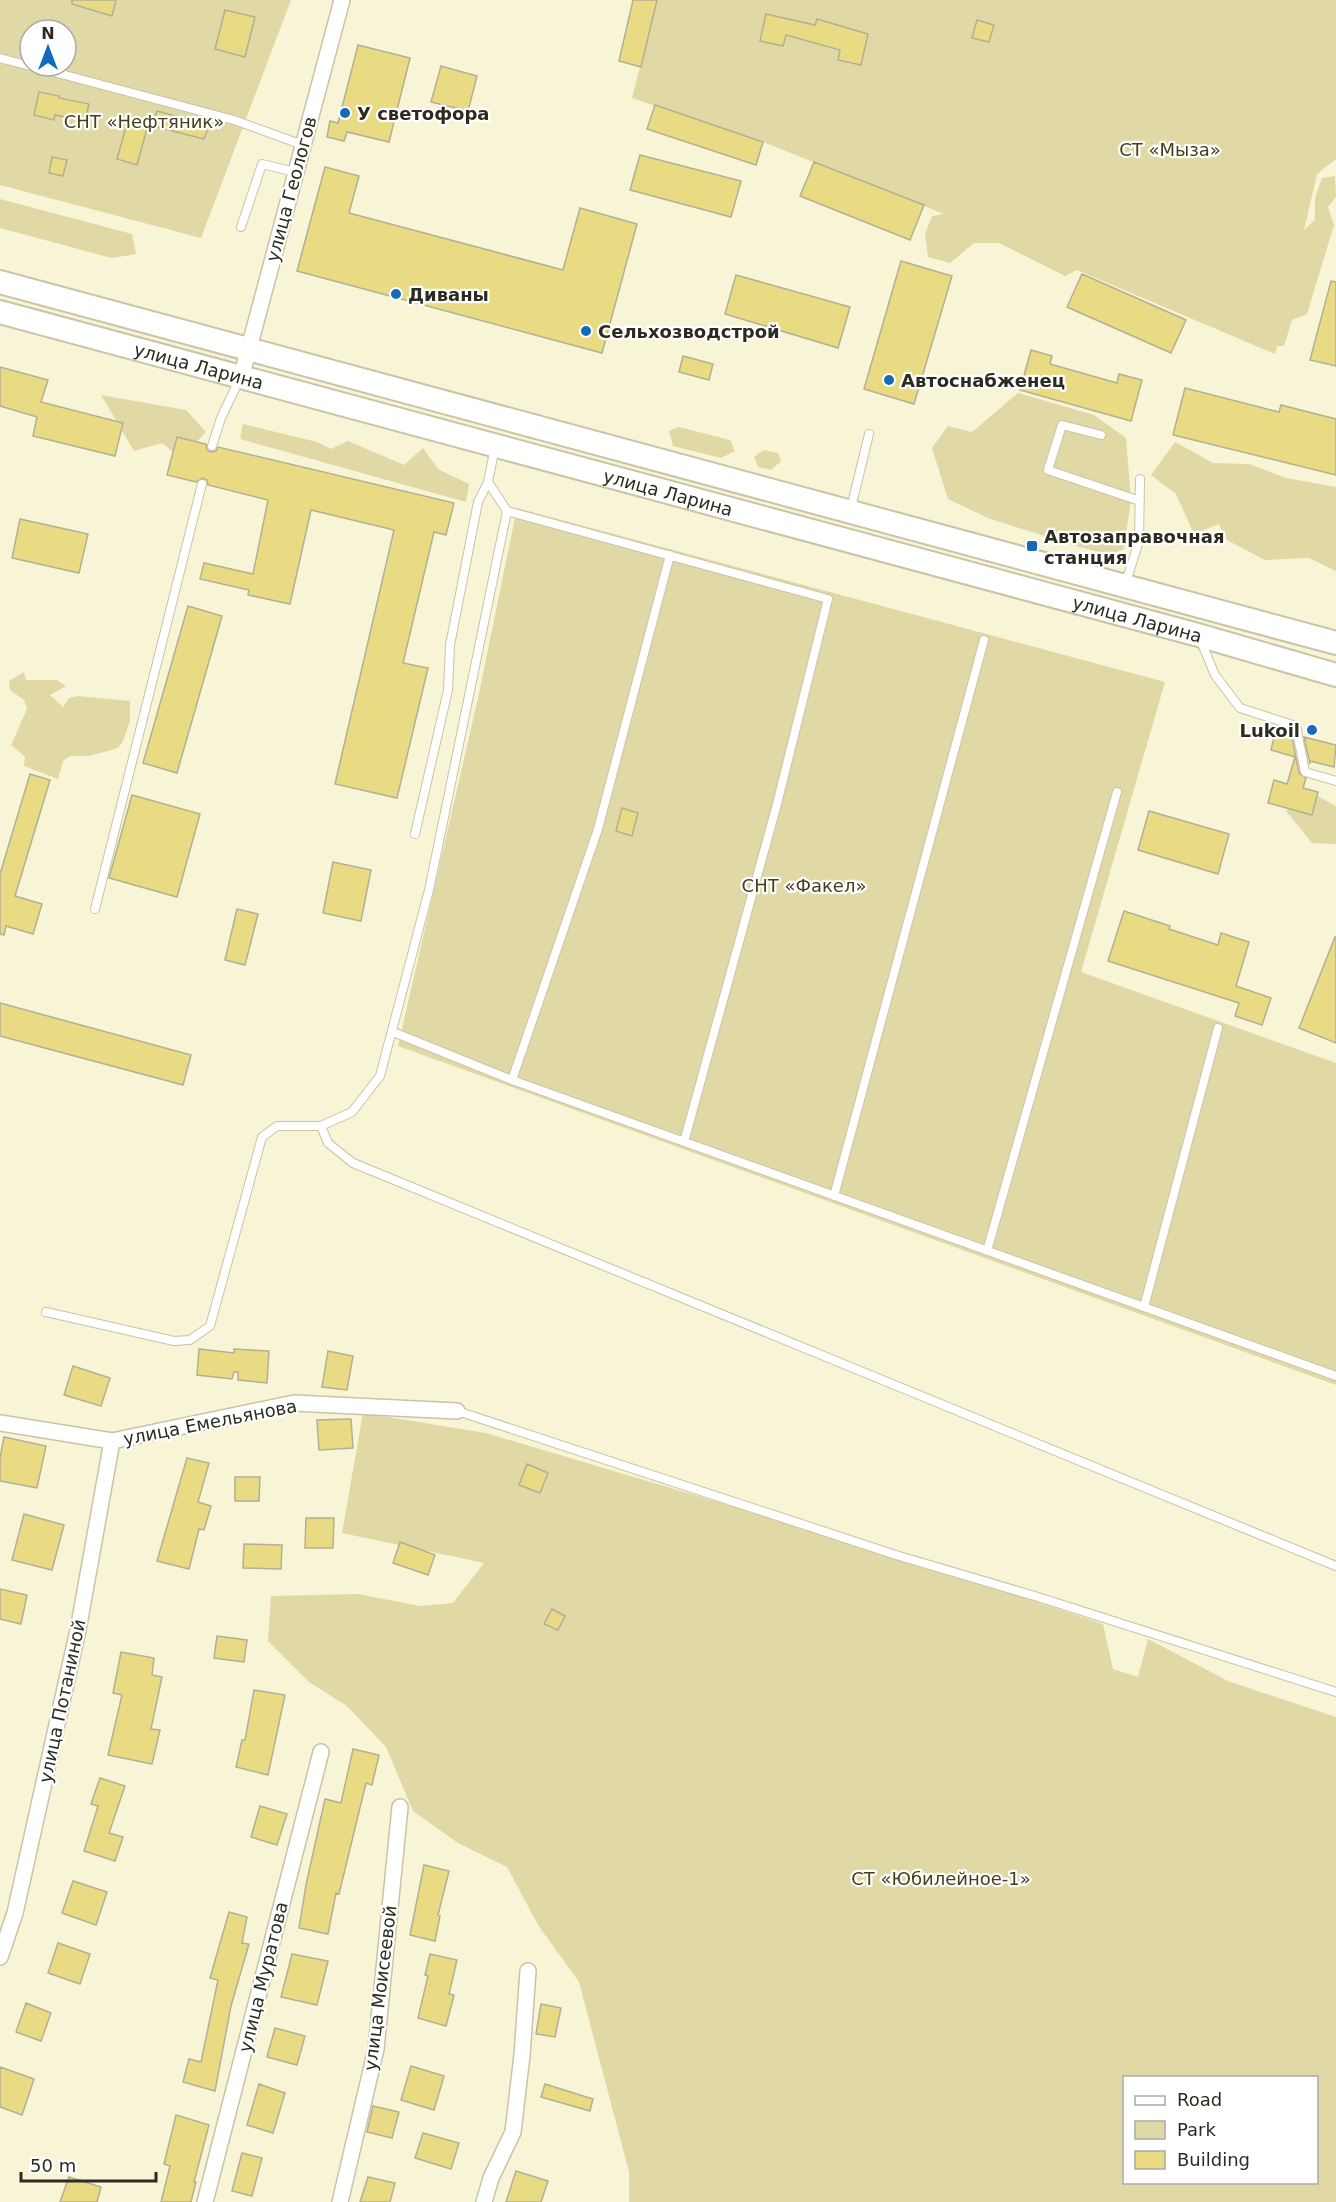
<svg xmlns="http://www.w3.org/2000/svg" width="1336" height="2202" viewBox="0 0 1336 2202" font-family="'DejaVu Sans',sans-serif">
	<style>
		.green { fill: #e0d9a5; fill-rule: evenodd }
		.building { fill: #e8db83; stroke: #b3b093; stroke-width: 1.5 }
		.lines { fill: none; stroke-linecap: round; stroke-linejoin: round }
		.lane-casing { stroke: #c8c4a7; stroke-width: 10 }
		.street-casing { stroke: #c8c4a7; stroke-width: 18 }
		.primary-casing { stroke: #c8c4a7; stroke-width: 26 }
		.lane { stroke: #fff; stroke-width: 8 }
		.street { stroke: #fff; stroke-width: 15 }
		.primary { stroke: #fff; stroke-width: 22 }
		.poi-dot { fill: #146cb9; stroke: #fff; stroke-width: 2 }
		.labels { text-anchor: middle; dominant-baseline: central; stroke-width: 4.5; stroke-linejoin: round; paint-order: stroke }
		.poi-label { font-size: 18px; font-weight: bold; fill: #2c2b20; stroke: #fff; text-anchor: start }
		.park-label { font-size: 18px; fill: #45401a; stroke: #fff }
		.street-label { font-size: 18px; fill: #2c2b20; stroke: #fff }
	</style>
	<rect width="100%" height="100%" fill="#f8f4d6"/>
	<path class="green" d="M0,0H291L201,238L0,185ZM30,30H66V66H30Z
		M657,0H1336V159L1317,174L1304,230L1315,220V198L1322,178L1335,176L1336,197L1328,207L1334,225L1307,314L1292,320L1284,346H1277L1275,354L1077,270L1065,276L999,243H974L950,263L928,257L925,234L932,216L944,214L763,142L632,98Z
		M0,199L132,234L136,254L112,258L0,228Z
		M1018,393L1094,415L1126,438L1131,499L1124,549L1109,555L1069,544L988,518L948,499L932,448L948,426L972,432Z
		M101,395L186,410L206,432L181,458L162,443L134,451Z
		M243,424L317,442L331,449L348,441L404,465L423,448L438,469L469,484L466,502L240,439Z
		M679,427L730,440L735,451L721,458L673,446L669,431Z
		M1175,442L1213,463L1249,464L1286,478L1336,487V571L1309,558L1265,560L1227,540L1219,524L1194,534L1176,494L1151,475Z
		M764,450L778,453L781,461L771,470L758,467L754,457Z
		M517,508L1165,682L1081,972L1336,1063V1385L398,1046L478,698Z
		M24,672L26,680H57L66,686L50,695L63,707L69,698L78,696L130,701V721L123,741L118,748L89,756H70L63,761L58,779L24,766L25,757L11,745L27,709L24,700L10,690L9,681Z
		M1312,793L1336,806V844L1312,843L1286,811Z
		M363,1413L486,1433L896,1555L1103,1624L1113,1669L1138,1677L1148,1639L1228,1681L1336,1717V2202H629V2172L579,1982L538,1925L507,1867L458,1843L413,1811L386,1747L347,1706L309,1682L268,1641L271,1596L358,1594L420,1606L453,1603L484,1563L342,1533ZM1124,2078H1316V2182H1124Z"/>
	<path class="building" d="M72,0H116L112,16L72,4Z
		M633,0H657L641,67L619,61Z
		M225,10L255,17L245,57L215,49Z
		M766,14L815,25L817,19L868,34L861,65L838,60L840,50L786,35L783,46L760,41Z
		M977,20L994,25L989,42L972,38Z
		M358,45L410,58L389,142L347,132L344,141L327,137L330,121L338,123Z
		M441,66L477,76L468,111L431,102Z
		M39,92L59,96V98L89,104L85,121L55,115L54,120L34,115Z
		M655,105L763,142L756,165L647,129Z
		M157,111L209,125L204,139L157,127L158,125L153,123Z
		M128,120L148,125L137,165L117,159Z
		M640,155L741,181L731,217L630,190Z
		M52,157L67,160L63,176L49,173Z
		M814,162L924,205L910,240L800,196Z
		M325,167L359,176L349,213L563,270L580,208L637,224L602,353L297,271Z
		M901,261L952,276L914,404L864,389Z
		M1082,274L1186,320L1171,353L1067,307Z
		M736,275L850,307L838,348L725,314Z
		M1331,281L1336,282V366L1310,360Z
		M1031,350L1052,356L1050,364L1117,383L1119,374L1142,380L1131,421L1020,390Z
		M683,356L713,364L709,380L679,372Z
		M0,367L48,380L41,402L123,423L115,456L33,436L37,417L0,406Z
		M1185,388L1279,412L1281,405L1336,419V475L1173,435Z
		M177,437L206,444L207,450L211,452L216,451L218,447L454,503L446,535L434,532L403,663L428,668L397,798L335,784L394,530L311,510L290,604L248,595L249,590L200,579L204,563L253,574L268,500L208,485L207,480L203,478L196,482L167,475Z
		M20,519L88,534L79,573L12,558Z
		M188,606L222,616L177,773L143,763Z
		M1276,729L1291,733L1299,773L1306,778L1303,788L1318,792L1312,815L1268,803L1274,780L1287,784L1295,757L1271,750Z
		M1304,737L1336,745L1334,767L1310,761V764Z
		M30,774L50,780L15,896L42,904L33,934L6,926L4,935L0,934V874Z
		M132,795L200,814L177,897L109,878Z
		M622,808L638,813L632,836L616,831Z
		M1149,811L1229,834L1218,874L1138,850Z
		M333,862L371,870L361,921L323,913Z
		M237,909L258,914L245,965L225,960Z
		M1124,911L1170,926L1169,929L1218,945L1221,933L1249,942L1236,986L1271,998L1262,1025L1235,1016L1239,1003L1108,961Z
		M1335,937H1336V1043L1299,1028Z
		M0,1003L191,1055L183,1085L0,1036Z
		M199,1349L234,1353V1349L269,1351L267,1383L238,1380V1372H234L232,1379L197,1375Z
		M328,1351L353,1356L347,1390L322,1387Z
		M73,1366L110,1378L101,1406L64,1395Z
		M351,1419L353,1448L319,1450L317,1420Z
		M4,1437L46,1446L37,1488L0,1481V1458Z
		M187,1458L209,1463L198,1502L211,1506L204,1530L199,1529L189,1569L157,1561Z
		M527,1464L548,1473L540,1493L519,1485Z
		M235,1477H260L259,1501H235Z
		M24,1514L64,1525L52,1570L12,1560Z
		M306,1518H334L333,1548H305Z
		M400,1542L435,1555L428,1575L393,1563Z
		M244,1544L282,1545L281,1569L243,1568Z
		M0,1589L27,1595L21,1624L0,1619Z
		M552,1609L565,1616L558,1630L544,1624Z
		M217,1636L247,1640L244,1662L214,1658Z
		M121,1652L154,1658L152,1675L162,1677L151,1729L160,1730L152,1764L108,1755L122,1695L113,1693Z
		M254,1690L285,1695L268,1775L236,1767L242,1740H245Z
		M353,1749L379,1755L372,1785L366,1783L339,1894L336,1893L328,1934L299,1928L306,1885L325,1799L341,1803Z
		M100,1778L125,1786L109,1833L123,1837L115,1861L84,1851L98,1806L91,1804Z
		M260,1806L287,1814L277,1845L251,1837Z
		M424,1865L449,1871L438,1915L440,1916L435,1941L410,1935Z
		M73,1881L107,1892L96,1925L62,1913Z
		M229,1912L247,1917L242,1943L249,1944L231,2006L215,2091L183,2082L189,2059L201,2062L218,1980L210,1978Z
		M58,1943L90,1954L80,1984L48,1973Z
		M292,1954L328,1961L317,2005L281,1997Z
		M430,1954L457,1960L449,1994L454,1995L446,2026L418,2018L428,1976L425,1975Z
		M26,2003L51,2013L41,2041L16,2032Z
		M541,2004L561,2008L555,2037L536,2034Z
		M275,2028L305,2036L297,2065L267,2057Z
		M411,2066L444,2076L434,2110L401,2100Z
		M0,2067L34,2079L22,2115L0,2107Z
		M259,2084L285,2093L273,2133L247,2125Z
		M545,2084L593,2099L590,2111L541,2097Z
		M373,2106L399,2112L392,2138L367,2132Z
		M176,2115L209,2125L194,2182H196L191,2202H161L170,2166L164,2164Z
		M423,2133L459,2143L451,2169L415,2158Z
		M242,2153L262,2158L252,2196L232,2191Z
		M516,2171L548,2181L541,2202H506Z
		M69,2177L101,2187L97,2202H60Z
		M368,2177L395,2183L390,2202H360Z"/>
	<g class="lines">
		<g class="lane-casing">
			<path id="lane" d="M0,58L30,66
				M31,66L234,120L303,145
				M241,227L262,164L295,172
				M1101,435L1062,425L1048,470L1140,501
				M212,446L221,418L240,378
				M851,508L869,434
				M507,511L828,599L777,804L684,1142
				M1125,585L1139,541L1140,479
				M1200,639L1215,675L1240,708L1296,726L1305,772L1336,781
				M415,834L448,690L450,645L478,502L488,482
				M95,909L202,484
				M393,1032L512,1080L1336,1376
				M512,1080L598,829L670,555
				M321,1126L328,1143L353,1163L1336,1566
				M834,1196L984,640
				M987,1251L1117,792
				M1144,1307L1218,1028
				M46,1312L174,1341L190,1340L210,1326L262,1137L277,1126H321L352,1112L380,1076L429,890L507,511L488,482L495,447
				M457,1411L896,1555L1038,1597L1336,1692"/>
		</g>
		<g class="street-casing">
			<path id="street" d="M241,378L342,0
				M0,1423L112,1441L294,1403L457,1411
				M0,1957L15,1913L78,1630L112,1441
				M205,2202L321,1752
				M340,2202L376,2049L400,1807
				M484,2202L491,2178L513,2132L522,2055L528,1971"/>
		</g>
		<g class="primary-casing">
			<g id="primary">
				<path d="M0,282L1336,643"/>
				<path id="s1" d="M0,312L1198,635L1336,675"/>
			</g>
		</g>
		<use href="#lane" class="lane"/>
		<use href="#street" class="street"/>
		<use href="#primary" class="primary"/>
	</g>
	<g class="poi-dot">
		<circle cx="345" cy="113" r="6"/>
		<circle cx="396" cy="294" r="6"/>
		<circle cx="586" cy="331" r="6"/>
		<circle cx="889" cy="380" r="6"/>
		<rect x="1026" y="540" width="12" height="12" rx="3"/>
		<circle cx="1312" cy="730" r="6"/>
	</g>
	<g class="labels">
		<g class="poi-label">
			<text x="357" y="113">У светофора</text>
			<text x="408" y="294">Диваны</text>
			<text x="598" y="331">Сельхозводстрой</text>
			<text x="901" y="380">Автоснабженец</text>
			<text x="1044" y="536">Автозаправочная<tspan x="1044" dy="21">станция</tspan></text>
			<text x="1300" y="730" text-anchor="end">Lukoil</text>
		</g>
		<g class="park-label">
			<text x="144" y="121">СНТ «Нефтяник»</text>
			<text x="1170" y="149">СТ «Мыза»</text>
			<text x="804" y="885">СНТ «Факел»</text>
			<text x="941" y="1878">СТ «Юбилейное-1»</text>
		</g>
		<g class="street-label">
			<text transform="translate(291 189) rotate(-75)">улица Геологов</text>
			<text stroke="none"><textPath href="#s1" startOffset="206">улица Ларина</textPath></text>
			<text stroke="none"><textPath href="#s1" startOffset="692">улица Ларина</textPath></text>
			<text stroke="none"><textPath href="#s1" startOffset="1178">улица Ларина</textPath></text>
			<text transform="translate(210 1422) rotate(-11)">улица Емельянова</text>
			<text transform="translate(62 1701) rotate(-78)">улица Потаниной</text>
			<text transform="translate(263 1977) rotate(-76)">улица Муратова</text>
			<text transform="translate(380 1988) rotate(-83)">улица Моисеевой</text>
		</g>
	</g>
	<rect x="1123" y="2076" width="195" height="108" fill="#ffffff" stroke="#abaaa6" stroke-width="1.5"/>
	<rect x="1135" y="2096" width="30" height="9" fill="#ffffff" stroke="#abaaa6" stroke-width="1.5"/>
	<text x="1177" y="2106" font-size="18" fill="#2c2b20">Road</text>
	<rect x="1135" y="2121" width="30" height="18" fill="#e0d9a5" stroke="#abaaa6" stroke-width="1.5"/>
	<text x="1177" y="2136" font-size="18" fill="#2c2b20">Park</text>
	<rect x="1135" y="2151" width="30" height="18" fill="#e8db83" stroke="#abaaa6" stroke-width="1.5"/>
	<text x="1177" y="2166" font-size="18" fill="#2c2b20">Building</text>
	<g transform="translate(48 48)"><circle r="28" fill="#ffffff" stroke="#abaaa6" stroke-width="1.5"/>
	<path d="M0-4.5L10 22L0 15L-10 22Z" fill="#146cb9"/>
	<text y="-9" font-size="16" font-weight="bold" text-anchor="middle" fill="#2c2b20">N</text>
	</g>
	<path d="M21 2172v9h135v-9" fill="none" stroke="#2c2b20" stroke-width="3"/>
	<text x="30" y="2172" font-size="18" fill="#2c2b20" stroke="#ffffff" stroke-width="4.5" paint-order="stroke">50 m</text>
</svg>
